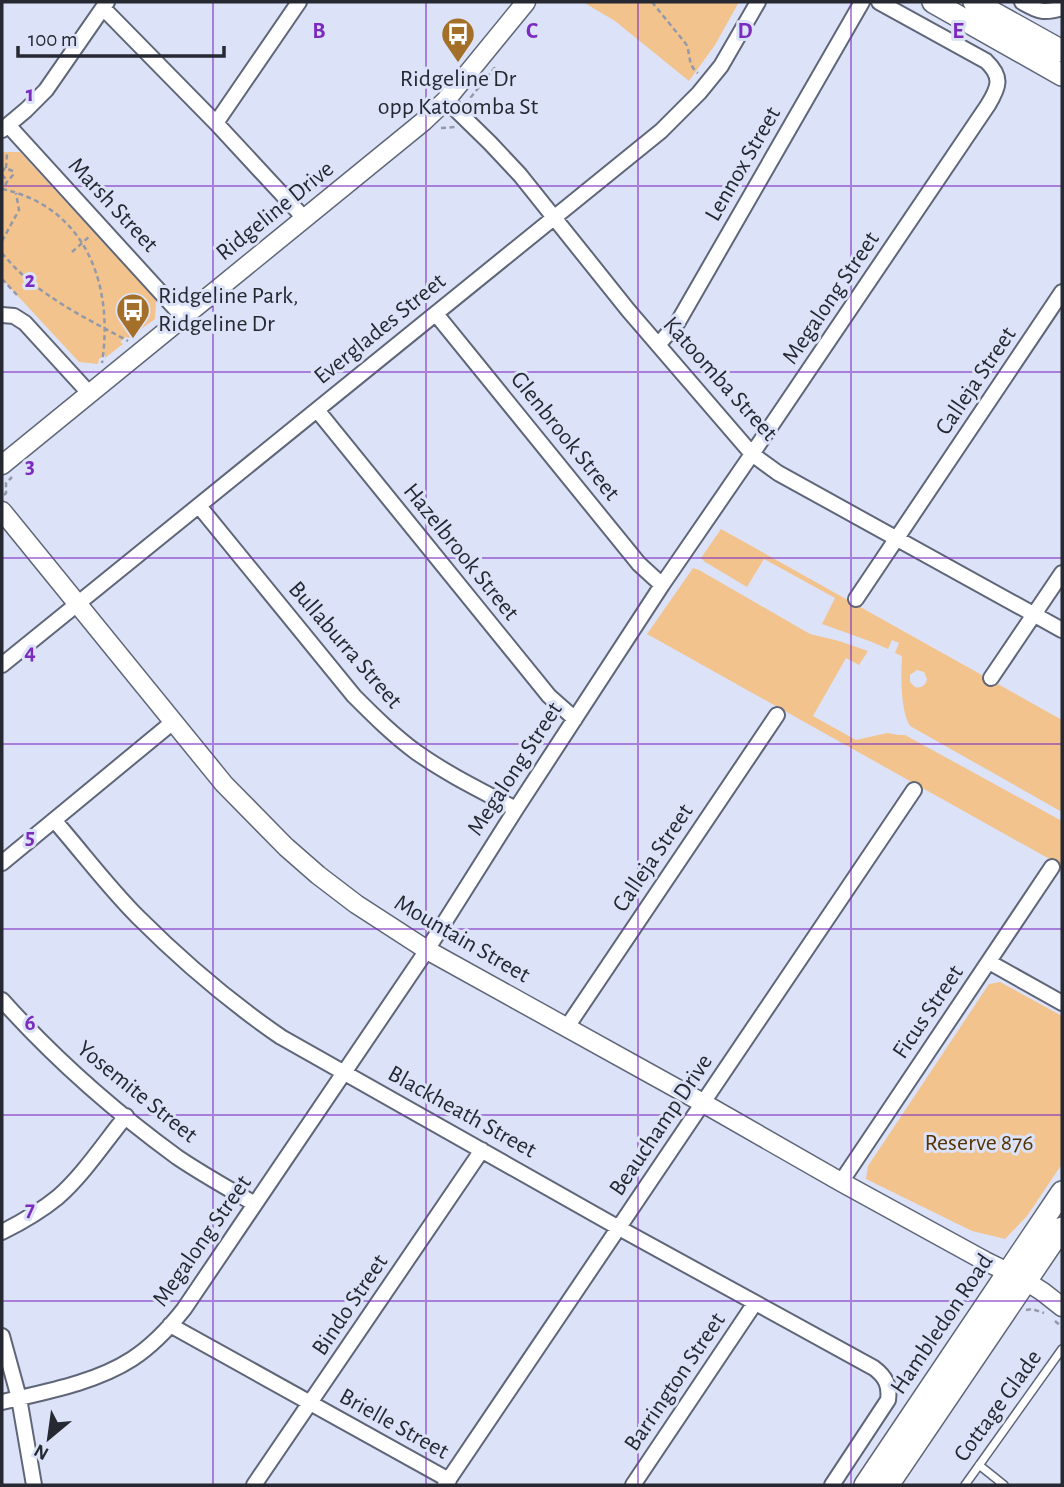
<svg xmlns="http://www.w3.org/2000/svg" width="1064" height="1487" viewBox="0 0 1064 1487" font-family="'Alegreya Sans',sans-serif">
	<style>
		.green { fill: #f2c38d; fill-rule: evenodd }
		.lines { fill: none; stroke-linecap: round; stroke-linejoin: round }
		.service-casing { stroke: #5f6678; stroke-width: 10 }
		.minor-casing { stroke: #5f6678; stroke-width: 18 }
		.tertiary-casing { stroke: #5f6678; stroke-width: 21 }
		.secondary-casing { stroke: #5f6678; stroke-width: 24 }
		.path { stroke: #9399a9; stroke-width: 2.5; stroke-dasharray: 5 3.5; stroke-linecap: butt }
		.service { stroke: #fff; stroke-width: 7 }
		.minor { stroke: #fff; stroke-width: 14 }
		.tertiary { stroke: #fff; stroke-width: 18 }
		.secondary { stroke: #fff; stroke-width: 21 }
		.grid { fill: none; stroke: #7b2cbf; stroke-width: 2; stroke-opacity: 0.55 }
		.labels { text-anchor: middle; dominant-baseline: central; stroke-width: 6; stroke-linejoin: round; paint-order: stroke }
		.poi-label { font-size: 24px; fill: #262931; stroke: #dce3f9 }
		.street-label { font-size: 24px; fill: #262931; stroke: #dce3f9 }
		.park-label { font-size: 24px; fill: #553402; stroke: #dce3f9 }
		.grid-label { font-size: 23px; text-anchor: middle; font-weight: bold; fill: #7b2cbf; stroke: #dce3f9; stroke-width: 6; stroke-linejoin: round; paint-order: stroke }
	</style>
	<rect width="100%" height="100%" fill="#dce3f9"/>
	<path class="green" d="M583,2H739L715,45L689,81L615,21Z
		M3,152H20L156,300L155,319L129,338L126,337L120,342L123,344L105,358V355L99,359L98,364L79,362L2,279V153Z
		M721,529L1062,720V812L910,726C900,710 901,675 902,656L895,653L899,643L892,640L888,649L872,642L822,624L835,598L764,559L747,587L705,562L701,558ZM917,670L924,672L927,679C926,685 921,689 915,687L910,682V675Z
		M693,568L699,570L810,634L839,641L868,651L859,665L846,658L813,716L856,740L887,733L899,735H905L1062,821V866L647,634Z
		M1000,982L1062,1016V1164L1027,1216L1005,1239L972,1231L866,1179L868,1166L989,984Z"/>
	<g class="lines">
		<g class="service-casing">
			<path id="service" d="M979,1465L1004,1485
				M965,1485L1062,1349"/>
		</g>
		<g class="minor-casing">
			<path id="minor" d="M1022,2C1038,11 1043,14 1062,8
				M103,8L216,123L305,219
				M446,100L490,143L520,175L628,310L752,454L778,473L1062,630
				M216,123L299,2
				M8,125L183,317
				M2,130L26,110L46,90L107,2
				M436,314L639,564L662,585
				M2,315L14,316L25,323L89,393
				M658,345L678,322L862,2
				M317,410L549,696L575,719
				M199,506L354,696C374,716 393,735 416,752C447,774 482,791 516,809
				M856,599L1062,292
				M2,665L661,131L699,93L721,66L758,2
				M991,678L1062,573
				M54,820C82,852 108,887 138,917C182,961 230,1002 281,1037L619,1228L874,1368C886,1377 890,1386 888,1400L832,1485
				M2,863L173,722
				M989,962L1062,1003
				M2,1000C54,1058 114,1111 177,1157C202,1174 229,1189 255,1204
				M567,1027L777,715
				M841,1182L1052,867
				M2,1232C22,1222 41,1211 58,1197C84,1174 104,1143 126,1116
				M170,1325L449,1480
				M2,1336L19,1398L34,1485
				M2,1402C44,1392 95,1383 132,1359C152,1346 169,1328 184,1309L427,950L516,809L662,585L752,454L988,105C999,87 1003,77 986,61L879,2
				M254,1485L482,1150
				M445,1485L914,790
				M633,1485L755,1303"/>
		</g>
		<g class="tertiary-casing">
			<path id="tertiary" d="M2,465L424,121L446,100L526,2
				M2,511L224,784L286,847L318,875L356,904L427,950L703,1103L841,1182L985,1261L1026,1281L1043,1292L1062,1307"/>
		</g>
		<g class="secondary-casing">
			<path id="secondary" d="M933,2L1062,75
				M974,2L1062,51
				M865,1485L1062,1192
				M888,1485L1062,1228"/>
		</g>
		<path class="path" d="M652,2L686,44C691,54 687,65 698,73
			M473,106L471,97L496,66
			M441,128L455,127
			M6,168L7,154
			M2,172L5,168L13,171V175L6,183L5,190
			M2,175L7,180
			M2,189C86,207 114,285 102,363
			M2,241L19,210L16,193
			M72,252L91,235
			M2,253C35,294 82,316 128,341
			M2,279L17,295
			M4,495L6,493V483L12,477
			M1026,1310L1032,1309L1044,1313
			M1055,1321L1062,1327"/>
		<use href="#service" class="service"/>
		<use href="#minor" class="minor"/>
		<use href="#tertiary" class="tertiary"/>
		<use href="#secondary" class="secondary"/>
	</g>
	<path class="grid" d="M213,2V1485M426,2V1485M638,2V1485M851,2V1485M2,186H1062M2,372H1062M2,558H1062M2,744H1062M2,929H1062M2,1115H1062M2,1301H1062"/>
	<defs>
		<g id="bus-pin" transform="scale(1.75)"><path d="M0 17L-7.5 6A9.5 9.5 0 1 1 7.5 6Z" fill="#a46f28" stroke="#dce3f9"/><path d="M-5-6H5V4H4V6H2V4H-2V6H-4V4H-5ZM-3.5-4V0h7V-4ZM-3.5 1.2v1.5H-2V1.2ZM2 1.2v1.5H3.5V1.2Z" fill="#fff"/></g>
	</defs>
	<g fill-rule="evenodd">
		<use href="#bus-pin" x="458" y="34"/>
		<use href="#bus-pin" x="133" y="310"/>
	</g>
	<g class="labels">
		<g class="poi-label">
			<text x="458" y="79">Ridgeline Dr<tspan x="458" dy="28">opp Katoomba St</tspan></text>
			<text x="158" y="296" text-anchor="start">Ridgeline Park,<tspan x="158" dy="28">Ridgeline Dr</tspan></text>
		</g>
		<g class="street-label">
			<text transform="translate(743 164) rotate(-60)">Lennox Street</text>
			<text transform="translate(113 205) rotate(47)">Marsh Street</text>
			<text transform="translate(275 211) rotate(-39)">Ridgeline Drive</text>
			<text transform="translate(831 298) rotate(-56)">Megalong Street</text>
			<text transform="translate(380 329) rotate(-39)">Everglades Street</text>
			<text transform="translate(720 379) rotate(48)">Katoomba Street</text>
			<text transform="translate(976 381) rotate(-56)">Calleja Street</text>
			<text transform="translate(565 436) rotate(51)">Glenbrook Street</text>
			<text transform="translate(461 552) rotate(51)">Hazelbrook Street</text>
			<text transform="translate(345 645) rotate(49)">Bullaburra Street</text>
			<text transform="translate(515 769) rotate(-57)">Megalong Street</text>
			<text transform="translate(653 858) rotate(-56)">Calleja Street</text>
			<text transform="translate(462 939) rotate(30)">Mountain Street</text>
			<text transform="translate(928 1012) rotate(-56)">Ficus Street</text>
			<text transform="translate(137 1092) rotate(39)">Yosemite Street</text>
			<text transform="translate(462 1112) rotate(29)">Blackheath Street</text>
			<text transform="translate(661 1125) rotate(-56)">Beauchamp Drive</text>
			<text transform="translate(202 1241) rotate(-55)">Megalong Street</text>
			<text transform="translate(350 1305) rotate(-56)">Bindo Street</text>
			<text transform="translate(942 1324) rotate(-56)">Hambledon Road</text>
			<text transform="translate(675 1382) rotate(-56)">Barrington Street</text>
			<text transform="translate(998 1406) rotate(-54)">Cottage Glade</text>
			<text transform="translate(394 1424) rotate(29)">Brielle Street</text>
		</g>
		<g class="park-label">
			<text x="979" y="1143">Reserve 876</text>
		</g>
	</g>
	<g class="grid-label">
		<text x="319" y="38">B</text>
		<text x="532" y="38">C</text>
		<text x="745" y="38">D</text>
		<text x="958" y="38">E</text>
		<text x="30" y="101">1</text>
		<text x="30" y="287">2</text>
		<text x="30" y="473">3</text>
		<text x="30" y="659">4</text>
		<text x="30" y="844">5</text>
		<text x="30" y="1030">6</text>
		<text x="30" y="1216">7</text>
	</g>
	<rect width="1064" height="1487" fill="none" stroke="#262931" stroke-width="7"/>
	<g transform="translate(49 1438) rotate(209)" stroke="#dce3f9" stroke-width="5" paint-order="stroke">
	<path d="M0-5L12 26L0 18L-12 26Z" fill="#262931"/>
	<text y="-10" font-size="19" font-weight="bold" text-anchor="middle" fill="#262931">N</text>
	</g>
	<path d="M18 46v10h206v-10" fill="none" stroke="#262931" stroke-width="3.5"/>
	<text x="28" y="46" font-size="21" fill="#262931" stroke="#dce3f9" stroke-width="5" paint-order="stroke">100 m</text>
</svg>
